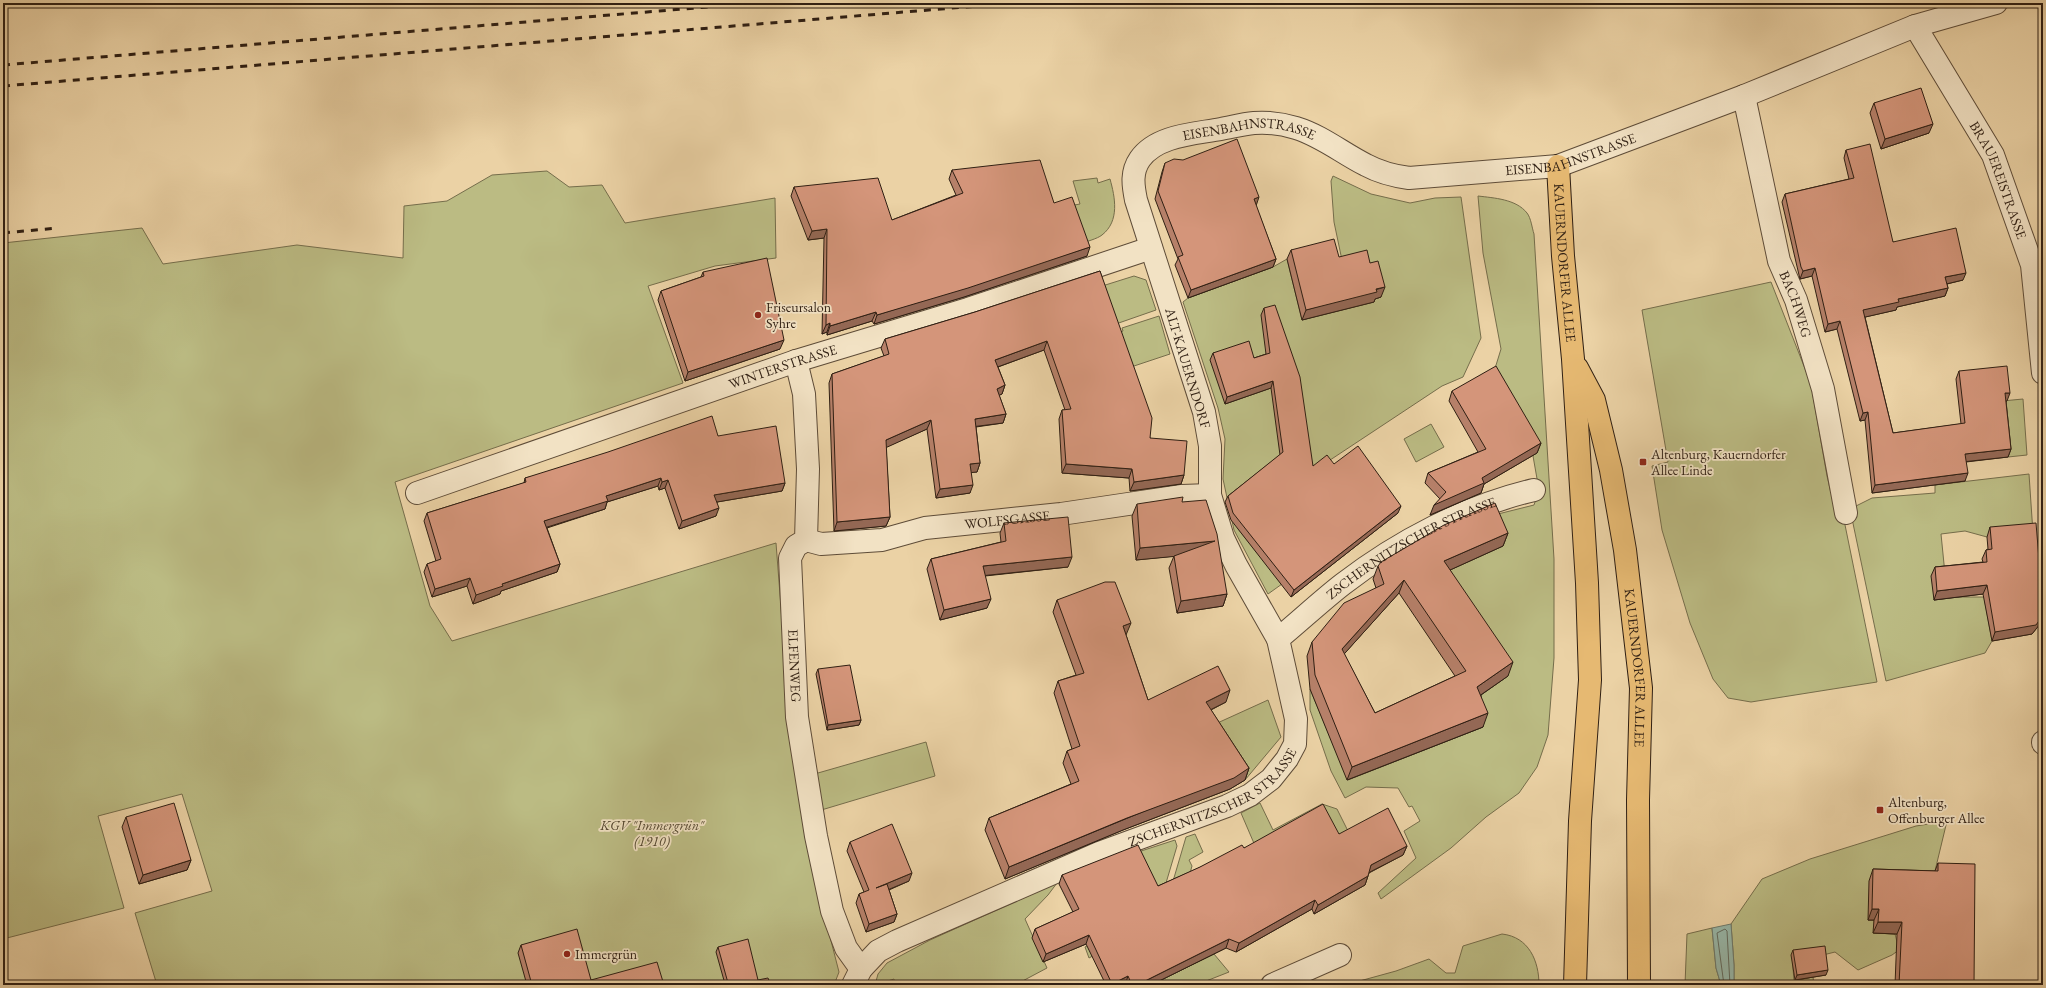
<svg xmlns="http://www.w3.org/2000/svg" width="2046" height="988" viewBox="0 0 2046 988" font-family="'EB Garamond',serif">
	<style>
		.green { fill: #bbbb83; stroke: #756d4b }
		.water { fill: #98b7a8; stroke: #6e7a6c }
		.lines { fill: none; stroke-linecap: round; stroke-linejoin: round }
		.shore { stroke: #646b5e; stroke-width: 1 }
		.minor-casing { stroke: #5e4c38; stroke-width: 24 }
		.major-casing { stroke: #2f1f13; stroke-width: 24 }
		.minor { stroke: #f2e2c4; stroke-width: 22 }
		.major { stroke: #e6b972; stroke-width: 22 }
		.rail { stroke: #2f1f13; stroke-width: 3; stroke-dasharray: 7 7; stroke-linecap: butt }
		.wall { fill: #b68069; stroke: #2f1f13; fill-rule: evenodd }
		.shaded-wall { fill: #946855; stroke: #2f1f13 }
		.building { fill: #d4957a; stroke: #2f1f13; fill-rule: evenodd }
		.poi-dot { fill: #8f2418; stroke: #f2e2c4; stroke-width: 1.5 }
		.labels { text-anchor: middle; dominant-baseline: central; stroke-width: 3.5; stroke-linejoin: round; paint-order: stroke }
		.street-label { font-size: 14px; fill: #2f1f13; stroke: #f2e2c4 }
		.poi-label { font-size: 14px; fill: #2f1f13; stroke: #f2e2c4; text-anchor: start }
		.park-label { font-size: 14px; font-style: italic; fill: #52462f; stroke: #f2e2c4 }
	</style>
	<rect width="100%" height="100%" fill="#ebd2a5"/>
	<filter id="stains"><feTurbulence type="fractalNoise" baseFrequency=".005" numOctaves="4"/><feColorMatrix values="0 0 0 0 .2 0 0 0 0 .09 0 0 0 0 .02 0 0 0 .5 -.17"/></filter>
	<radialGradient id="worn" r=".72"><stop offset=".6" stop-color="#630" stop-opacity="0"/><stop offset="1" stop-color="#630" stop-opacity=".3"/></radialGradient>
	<path class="green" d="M547,171L569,187L602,185L625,223L775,198L776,258L715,266L648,286L683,383L395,482L430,606L452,641L776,543L789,711L807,847L839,972L834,985H157L135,913L212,891L182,794L98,816L124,908L3,939V243L142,228L163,264L297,245L403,258L404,206L447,201L492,175Z
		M1333,176L1371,194L1410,203L1435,198L1461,197L1481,338L1463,377L1442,386L1315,470L1282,471L1239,530L1282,584L1268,594L1234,530L1223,479L1225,439L1218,408L1183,302L1188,298L1273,267L1287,259L1302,320L1381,297L1343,265L1334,222L1331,181Z
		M1097,178L1098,183L1110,179C1115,197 1120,221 1102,235C1097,239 1087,241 1081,244L1069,206L1080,204L1073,181Z
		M1478,196C1494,198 1516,199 1527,213C1531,218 1532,228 1534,234L1554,559V658L1548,735L1537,767L1519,793L1486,817L1451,848L1381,899L1378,893L1416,858L1404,831L1420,821L1412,806L1409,807L1398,788L1366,787L1345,798L1331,771L1310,710V689L1348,780L1483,727L1421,549L1490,516L1534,505L1539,490L1533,456L1493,375L1501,349L1483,253Z
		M1134,276L1146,280L1156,310L1113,325L1099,287Z
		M1771,282L1811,384L1827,476L1831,493L1839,499L1844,520L1877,682L1751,702L1728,698L1713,679L1690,623L1662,530L1652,466L1668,462L1642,310Z
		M1159,316L1170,354L1128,368L1116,334L1123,331L1122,328Z
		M2023,399L2027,455L2008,457L2002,401Z
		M1431,424L1444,447L1416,462L1404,439Z
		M2029,474L2033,533L1987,537L1965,531L1941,534L1945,574L1934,600L1956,597H1984L1992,641L1985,653L1886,681L1850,509L1872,498L1935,493V485Z
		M1268,700L1281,737L1245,780L1223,747L1202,730Z
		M926,742L935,776L818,811L811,775Z
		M1260,803L1273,830L1322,804L1337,809L1350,835L1256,848L1241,813Z
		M1947,821L1934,875L1868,920H1874V933L1895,934L1899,950L1892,955L1858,970L1835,952L1823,955H1792L1794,981L1813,977L1814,985H1734V965L1731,924L1762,879L1810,859L1916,826Z
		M1195,834L1203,852L1189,860L1192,866L1181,905L1175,912L1089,958L1085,947L1166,905L1186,837Z
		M1175,840L1177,846L1166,883L1152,889L1135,853Z
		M1057,883L1048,895L1025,919L1047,968L1015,985H895L894,979L875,985L878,974L887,963L930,940Z
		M1712,928L1716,968L1721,985H1685L1687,934Z
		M1502,934C1529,937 1539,961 1539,985H1345L1396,971L1429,959L1446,973H1455L1463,946Z
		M1214,954L1229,972L1196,985H1151Z"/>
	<path class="water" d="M1731,924L1734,965V985H1721L1716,968L1712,928Z"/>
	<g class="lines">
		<path class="shore" d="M1724,985L1717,933L1725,929L1727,931L1730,985"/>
		<g class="minor-casing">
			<g id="minor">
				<path id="s1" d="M1915,26L1993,155L2032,265L2043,373"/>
				<path id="s2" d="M1744,96L1779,261L1796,300L1823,389L1846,513"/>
				<path id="s3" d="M796,361L804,394L808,469L806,540L796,546L790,558L797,717L816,836L832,911L846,948L861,969"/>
				<path id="s4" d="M417,493L796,361L968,309L1151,248"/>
				<path id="s5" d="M806,540L821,544L882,540L925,528L1061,514L1182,496L1210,495"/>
				<path id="s6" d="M1278,639L1236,565L1223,538L1210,495V446L1204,412L1136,200C1133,185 1131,172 1140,159C1157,135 1195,134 1221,129C1232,127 1243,124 1254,123C1267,122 1283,124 1296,128C1322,136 1342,153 1366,165C1379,172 1394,176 1409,178L1558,166L1744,96L1915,26L1996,3"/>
				<path d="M2043,742V743"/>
				<path id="s7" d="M853,985L861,969L878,951L897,941L1099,853L1227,806L1250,795L1271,779L1287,759L1295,744L1296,719L1278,639C1300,621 1321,601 1343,584C1399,541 1466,506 1534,490"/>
				<path d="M1272,985L1340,955"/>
			</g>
		</g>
		<g class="major-casing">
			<g id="major">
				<path id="s8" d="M1558,166L1563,256L1573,359L1587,583L1590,680L1580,821L1575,985"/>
				<path id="s9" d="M1577,368L1594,400L1611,470L1625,550L1641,688L1638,800L1639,985"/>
			</g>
		</g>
		<use href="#minor" class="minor"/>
		<use href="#major" class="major"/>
		<path class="rail" d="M3,65L756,3
			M3,86L1014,3
			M3,233L58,228"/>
	</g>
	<path class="wall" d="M1874,103L1929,133L1881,149L1870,113Z
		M1846,150L1893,242L1963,280L1947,284L1948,288L1945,296L1897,307L1896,310L1865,317L1893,433L1961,424L1956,379L1959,371L2007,401H2006L2011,449L2008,457L1966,462L1965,481L1872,493L1865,420L1860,421L1837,329L1825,332L1812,276L1800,279L1799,275L1782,202L1785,194L1849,179L1844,158Z
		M1165,163L1256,206L1276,259L1273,267L1188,298L1175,265L1178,259L1155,199L1162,172Z
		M952,170L1054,203L1087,256L964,297L874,324L872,321L827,335V332L822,334L824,238L808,240L791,196L794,187L892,220L956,195L949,179Z
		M1291,250L1370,263L1381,297L1375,299L1374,302L1302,320L1287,259Z
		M1100,271L1150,438L1184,475L1181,484L1130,491L1129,478L1062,473L1059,419L1062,410H1065L1044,350L998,367L1005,385L1002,394L999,395L1006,414L1003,423L976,427L980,463L977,472H971L970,493L936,498L927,429L886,447L890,517L886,526L834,531L829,383L832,374L884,356L881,348L885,339L975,312Z
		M703,272L780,349L685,381L658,300L661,291L701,277Z
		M1264,308L1313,466L1334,464L1398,513L1291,597L1231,520L1225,502L1228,496L1280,455L1271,388L1225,404L1210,360L1213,353L1254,358L1266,354L1261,315Z
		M1452,391L1541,443L1537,453L1484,484L1481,493L1430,515L1440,499L1425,483L1428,473L1478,452L1449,401Z
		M718,436L785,483L782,491L717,502L716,516L679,529L665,488L659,490L658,486L607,502L605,509L547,528L560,564L557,572L501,591L500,594L473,604L467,586L432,597L424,572L427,564L436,561L424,521L427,513L524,483L525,478Z
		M1137,504L1227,594L1223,606L1177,613L1169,568L1174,556H1175L1136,560L1132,516Z
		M1004,523L1068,567L985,576L987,608L940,620L927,569L931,559L1001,542L1000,533Z
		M1990,527L2040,624L2032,634L1992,641L1983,594L1934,600L1931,576L1935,567L1983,562L1982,559L1986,550L1988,549L1987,537Z
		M1508,533L1503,546L1450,570L1508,676L1481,695L1483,727L1347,780L1310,689L1307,656L1312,642L1376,588L1373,579L1378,566ZM1399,593L1455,676L1375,713L1344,654Z
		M1057,600L1126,635L1148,700L1226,702L1211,710L1249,768L1245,780L1230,789L1123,830L1005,879L985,830L989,818L1071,784L1063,763L1067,751L1072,749L1054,693L1058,681L1076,675L1053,612Z
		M818,669L861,720L859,725L827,730L816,674Z
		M126,817L191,860L187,870L139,884L122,827Z
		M1339,834L1407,846L1403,855L1369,873L1365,885L1314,914L1312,909L1236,952L1226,948L1151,985H1106L1086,944L1043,962L1032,938L1035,929L1073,912L1059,884L1062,875L1158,886L1244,848Z
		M850,842L909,881L889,890L897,914L894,922L866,932L856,903L859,894L864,892L847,851Z
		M1938,863L1974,985H1895L1897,934L1873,933L1874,920H1868L1869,881L1873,869L1935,871Z
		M521,945L591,980L664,985H527L518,953Z
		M718,947L758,980L725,984L716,952Z
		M1793,950L1826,975L1795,980L1791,955Z"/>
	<path class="shaded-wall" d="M1933,124L1929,133L1881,149L1885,139Z
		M1259,197L1256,206L1254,199Z
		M827,229L824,238L808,240L812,231Z
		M1090,247L1087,256L964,297L874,324L877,315Z
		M1276,259L1273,267L1188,298L1191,290Z
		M1815,268L1812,276L1800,279L1803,271Z
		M1966,273L1963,280L1942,285L1945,277Z
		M1385,287L1381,297L1375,299L1374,302L1302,320L1306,310Z
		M1948,288L1945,296L1897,307L1896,310L1861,318L1863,310L1898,299Z
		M876,312L872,321L827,335L830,326Z
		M1840,321L1837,329L1825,332L1828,324Z
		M830,323L827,332L822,334L826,325Z
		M784,340L780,349L685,381L688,372Z
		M1047,341L1044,350L992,369L995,360Z
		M1273,381L1271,388L1225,404L1227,397Z
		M1005,385L1002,394L994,398L997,389Z
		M2005,393H2010L2007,401H2002Z
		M1868,412L1865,420L1860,421L1863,413Z
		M1006,414L1003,423L971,427L975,419Z
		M931,420L927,429L883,449L886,440Z
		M1541,443L1537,453L1484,484L1481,493L1430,515L1434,505Z
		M2011,449L2008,457L1962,462L1965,454Z
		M980,463L977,472L967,473L970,464Z
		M1066,464L1132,469L1129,478L1062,473Z
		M1968,473L1965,481L1872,493L1875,485Z
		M1184,475L1181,484L1130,491L1134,482Z
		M661,478L658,486L607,502L605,509L541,529L544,521L606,496Z
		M668,480L665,488L659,490L662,482Z
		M785,483L782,491L711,503L714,495Z
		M973,485L970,493L936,498L940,489Z
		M1401,506L1398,513L1291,597L1294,590Z
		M719,508L716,516L679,529L682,521Z
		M890,517L886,526L834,531L837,522Z
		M1508,533L1503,546L1439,575L1444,561Z
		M1215,541L1211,553L1136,560L1140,548Z
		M1072,557L1068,567L980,576L983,566Z
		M560,564L557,572L501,591L500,594L473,604L476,595L502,584Z
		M470,578L467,586L432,597L435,589Z
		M1404,580L1399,593L1337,662L1342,649Z
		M1987,585L1983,594L1934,600L1937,591Z
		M1227,594L1223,606L1177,613L1181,601Z
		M991,599L987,608L940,620L944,610Z
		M2043,615L2040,624L2032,634L1992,641L1995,632Z
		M1131,623L1126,635L1123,626Z
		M1513,662L1508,676L1472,701L1477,687Z
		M1230,690L1226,702L1202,714L1206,702Z
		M1488,713L1483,727L1347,780L1352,767Z
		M861,720L859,725L827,730L828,725Z
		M1249,768L1245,780L1230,789L1123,830L1005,879L1009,867Z
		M1407,846L1403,855L1368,873L1371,865Z
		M191,860L187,870L139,884L143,875Z
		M912,873L909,881L873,896L876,888Z
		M1368,876L1365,885L1314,914L1318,905Z
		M1315,900L1312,909L1236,952L1239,943Z
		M1872,909H1879L1874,920H1868Z
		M897,914L894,922L866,932L869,924Z
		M1878,922H1902L1897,934L1873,933Z
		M1089,935L1086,944L1043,962L1046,954Z
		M1229,939L1226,948L1151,985H1137Z
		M1828,970L1826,975L1795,980L1797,975Z
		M1128,976L1125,985H1112V984Z"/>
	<path class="building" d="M1921,88L1933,124L1885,139L1874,103Z
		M1237,139L1259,197L1254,199L1276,259L1191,290L1178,257L1183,255L1158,191L1165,163L1174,159L1183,160Z
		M1870,144L1893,242L1956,228L1966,273L1945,277L1948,288L1898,299L1899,302L1863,310L1893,433L1965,423L1959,371L2007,366L2010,393H2005L2011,449L1965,454L1968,473L1875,485L1868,412L1863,413L1840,321L1828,324L1815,268L1803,271L1801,267L1785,194L1854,178L1846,150Z
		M1040,160L1054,203L1072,197L1090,247L968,288L877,315L876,312L830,326V323L826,325L827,229L812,231L794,187L878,178L892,220L963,193L952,170Z
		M1334,239L1339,257L1367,250L1370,263L1378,261L1385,287L1376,289L1377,292L1306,310L1291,250Z
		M767,258L784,340L688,372L661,291L704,276L703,272Z
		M1100,271L1152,418L1150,438L1187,441L1184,475L1134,482L1132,469L1066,464L1062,410L1071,409L1047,341L995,360L1005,385L997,389L1006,414L975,419L980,463L970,464L973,485L940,489L931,420L886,440L890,517L837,522L832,374L889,354L885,339L975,312Z
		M1275,305L1300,377L1313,466L1327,455L1334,464L1358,446L1401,506L1294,590L1233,513L1228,496L1283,452L1273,381L1227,397L1213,353L1249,341L1254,358L1270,353L1264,308Z
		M1496,366L1541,443L1482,478L1484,483L1434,505L1446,492L1428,473L1486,449L1452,391Z
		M712,416L718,436L776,426L785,483L714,495L719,508L682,521L668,480L662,482L661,478L606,496L608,501L544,521L560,564L502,584L503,586L476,595L470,578L435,589L427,564L441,559L427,513L526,482L525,478L608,452Z
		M1183,497L1182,502L1206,500L1217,534L1227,594L1181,601L1174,556L1215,541L1140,548L1137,504Z
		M1495,503L1508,533L1444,561L1513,662L1477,687L1488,713L1352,767L1315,675L1312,642L1344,603L1384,584L1378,566L1381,562L1444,525ZM1404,580L1466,671L1375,713L1342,649Z
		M1068,517L1072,557L983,566L991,599L944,610L931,559L1006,541L1004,523Z
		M2036,523L2043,608V615L2036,625L1995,632L1987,585L1937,591L1935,567L1987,562L1986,550L1992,549L1990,527Z
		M1105,582H1115L1131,623L1123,626L1148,700L1218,666L1230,690L1206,702L1249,768L1234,778L1127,818L1009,867L989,818L1079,781L1067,751L1080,746L1058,681L1084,673L1057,600Z
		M850,665L861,720L828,725L818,669Z
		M174,803L191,860L143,875L126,817Z
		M1323,804L1339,834L1388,808L1407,846L1371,865L1368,876L1318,905L1315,900L1239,943L1229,939L1137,985H1132L1128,976L1112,984L1089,935L1046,954L1035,929L1079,909L1062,875L1138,845L1158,886L1200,867L1242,845L1244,848Z
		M892,824L912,873L876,888L887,884L897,914L869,924L859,894L869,890L850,842Z
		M1938,863L1975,864L1974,985H1899L1902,922H1878L1879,909H1872L1873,869L1938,871Z
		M577,929L591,980L657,962L664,985H532L521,945Z
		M748,939L758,980L768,978L771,985H721L728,983L718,947Z
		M1825,946L1828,970L1797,975L1793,950Z"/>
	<g class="poi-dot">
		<circle cx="758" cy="315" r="4"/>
		<rect x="1639" y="458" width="8" height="8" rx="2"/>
		<rect x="1876" y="806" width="8" height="8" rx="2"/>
		<circle cx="567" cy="954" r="4"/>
	</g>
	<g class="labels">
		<g class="street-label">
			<text stroke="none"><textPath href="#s6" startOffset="626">EISENBAHNSTRASSE</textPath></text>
			<text stroke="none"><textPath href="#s6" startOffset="962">EISENBAHNSTRASSE</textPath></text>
			<text stroke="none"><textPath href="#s1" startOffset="176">BRAUEREISTRASSE</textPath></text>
			<text stroke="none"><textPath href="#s8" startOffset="97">KAUERNDORFER ALLEE</textPath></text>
			<text stroke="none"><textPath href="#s2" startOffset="215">BACHWEG</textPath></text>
			<text stroke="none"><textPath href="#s4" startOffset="387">WINTERSTRASSE</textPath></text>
			<text transform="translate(1188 368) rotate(73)">ALT-KAUERNDORF</text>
			<text stroke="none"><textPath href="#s5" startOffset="204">WOLFSGASSE</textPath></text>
			<text stroke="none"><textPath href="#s7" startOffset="785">ZSCHERNITZSCHER STRASSE</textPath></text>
			<text stroke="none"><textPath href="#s3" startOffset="313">ELFENWEG</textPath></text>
			<text stroke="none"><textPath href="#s9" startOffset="308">KAUERNDORFER ALLEE</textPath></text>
			<text stroke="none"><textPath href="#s7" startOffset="413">ZSCHERNITZSCHER STRASSE</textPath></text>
		</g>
		<g class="poi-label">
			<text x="766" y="307">Friseursalon<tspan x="766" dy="16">Syhre</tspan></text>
			<text x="1651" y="454">Altenburg, Kauerndorfer<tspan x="1651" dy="16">Allee Linde</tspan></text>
			<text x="1888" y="802">Altenburg,<tspan x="1888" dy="16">Offenburger Allee</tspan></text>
			<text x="575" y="954">Immergrün</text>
		</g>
		<g class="park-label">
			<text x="652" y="825">KGV "Immergrün"<tspan x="652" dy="16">(1910)</tspan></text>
		</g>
	</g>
	<rect width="2046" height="988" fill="none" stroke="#ebd2a5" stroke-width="16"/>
	<rect x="4" y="4" width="2038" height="980" fill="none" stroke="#2f1f13" stroke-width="2"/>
	<rect x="8" y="8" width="2030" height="972" fill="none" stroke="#2f1f13"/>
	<rect width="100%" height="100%" filter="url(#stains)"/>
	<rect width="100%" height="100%" fill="url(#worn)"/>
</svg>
